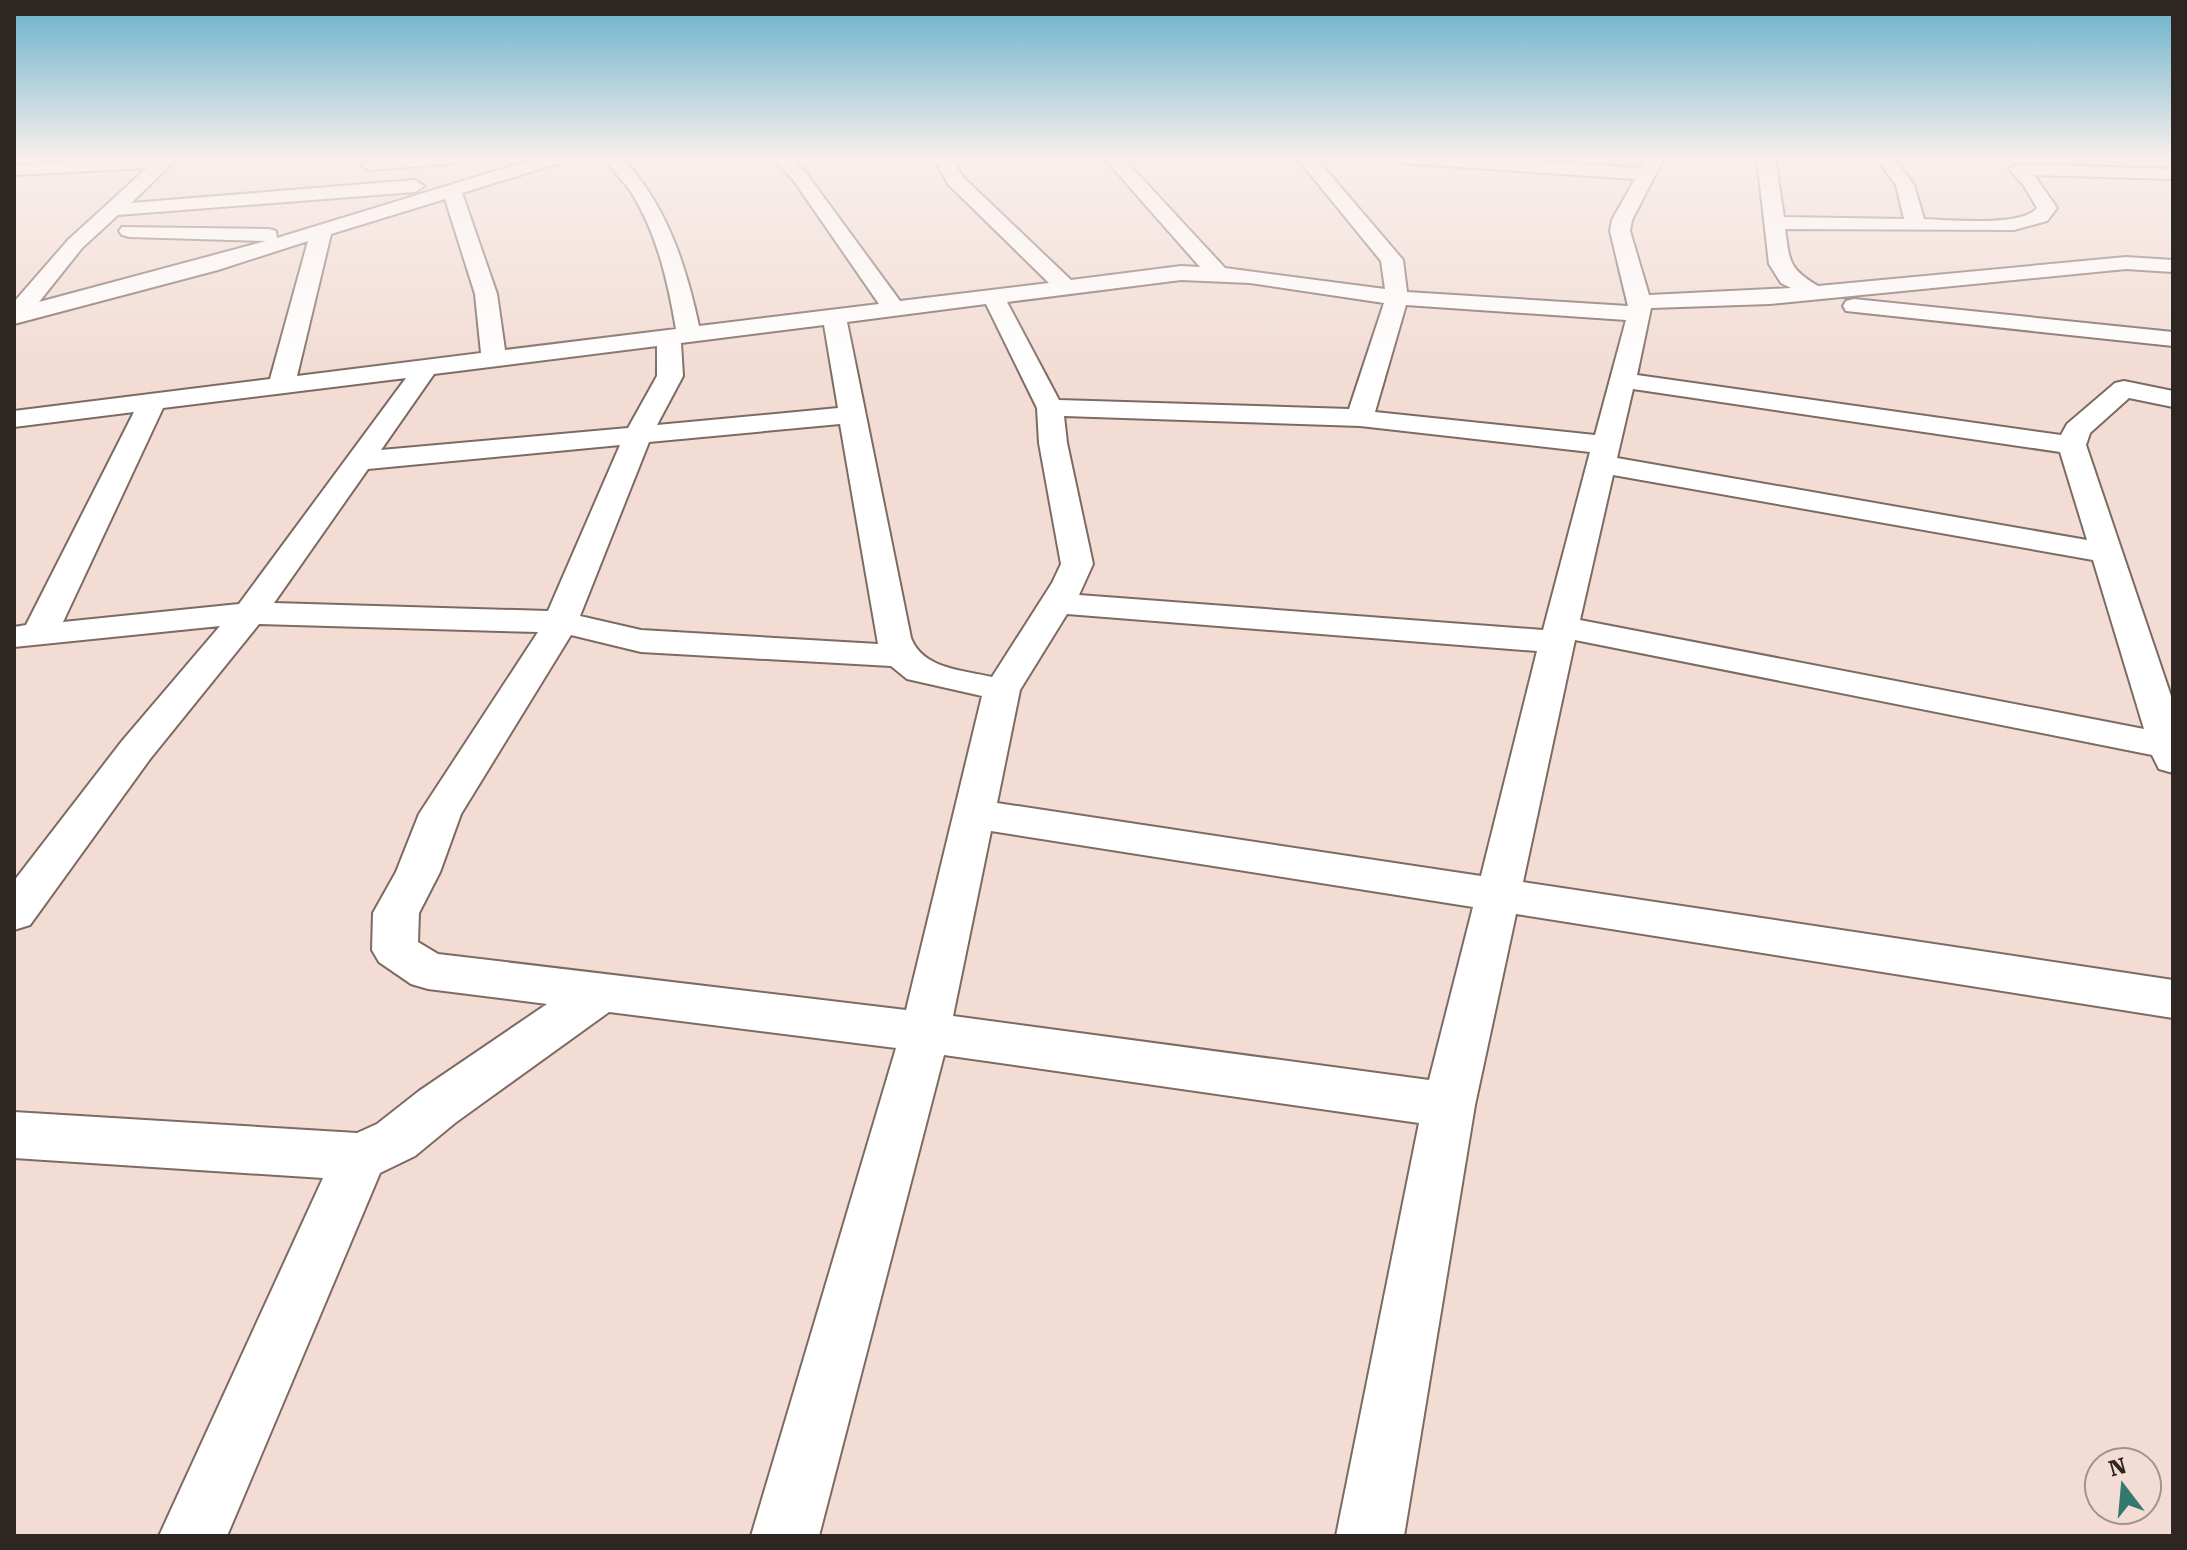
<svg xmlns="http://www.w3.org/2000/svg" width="2187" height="1550" viewBox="0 0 2187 1550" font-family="'Roboto Serif',serif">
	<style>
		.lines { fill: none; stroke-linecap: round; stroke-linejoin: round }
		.minor-casing { stroke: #7d6a63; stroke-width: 4 }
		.minor { fill: #fff; fill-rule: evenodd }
	</style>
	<rect width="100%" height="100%" fill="#f2dcd4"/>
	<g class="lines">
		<g class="minor-casing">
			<path id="minor" d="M138,158H178L131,203L415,180L424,186L415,192L118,215L82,248L39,302L266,241L129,237L122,235L119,231L122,227L269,229L276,231L277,238L538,158H566L563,162L462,193L497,294L505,350L676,329C668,282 657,233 631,192C623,180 612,170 603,158H622C666,204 686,265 699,326L879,304L794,181L773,158H792L806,173L900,301L1049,283L948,184L934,158H952L963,177L1071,280L1181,266L1200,267L1104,158H1123L1225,268L1385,289L1381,261L1297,158H1316L1403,260L1407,292L1628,306L1610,231L1612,220L1635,179L1402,163L1393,158H1486L1641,168L1646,158H1664L1632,220L1630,231L1649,295L1791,288L1781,283L1769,264L1757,158H1775L1784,217L1904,219L1896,185L1876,158H1894L1914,185L1924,219C1948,220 2022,227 2037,208L2024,186L2009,169L2018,164L2173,169V179L2034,175L2057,208L2047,221L2014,230L1785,229C1790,262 1788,268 1818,286L2126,257L2173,260V272L2126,269L1770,304L1651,308L1637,375L2061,435L2067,424L2115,383L2124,381L2173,391V407L2129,398L2090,433L2086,445L2173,702V773L2159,769L2152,755L1575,640L1523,882L2173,980V1018L1516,914L1475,1105L1404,1536H1336L1419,1123L944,1055L819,1536H751L896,1048L609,1012L455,1123L415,1156L380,1173L227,1536H159L323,1178L14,1158V1112L357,1133L377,1124L419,1091L547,1004L428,989L411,984L379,962L372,950L373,913L396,872L419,814L538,632L259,624L150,759L30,925L14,930V881L122,741L220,626L14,647V627L26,625L134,412L14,427V411L270,379L308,241L218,270L14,324V302L68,240L147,168L14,175V165ZM445,199L475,294L481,353L297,376L331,234ZM1181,280L1250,283L1384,303L1349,409L1059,400L1007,302ZM986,304L1037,408L1039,443L1061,564L1052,583L992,677C962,670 923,669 911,638L847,322ZM1406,305L1626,320L1595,435L1375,412ZM824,325L838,408L657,425L683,376L681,343ZM657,346V376L628,428L381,450L434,374ZM406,378L239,604L63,622L163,408ZM1633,389L2060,452L2087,540L1617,458ZM1064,416L1360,426L1590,452L1543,630L1079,595L1093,564L1067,443ZM840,424L878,644L641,630L580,616L649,442ZM620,445L548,611L274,603L368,469ZM1613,475L2093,560L2144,729L1580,620ZM1067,614L1537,651L1481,876L997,803L1020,690ZM571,635L641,652L891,666L907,679L982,696L906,1010L438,954L418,942L419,913L440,872L461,814ZM991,831L1473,907L1429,1080L953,1016Z
				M389,158H466L457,163L370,170L361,165L370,160Z
				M1854,299L2173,332V346L1846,311L1843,306L1846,301Z"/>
		</g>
		<use href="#minor" class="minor"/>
	</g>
	<linearGradient id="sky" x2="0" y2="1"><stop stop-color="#67b1cb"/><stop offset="0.42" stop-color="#f9efec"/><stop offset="1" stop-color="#f9efec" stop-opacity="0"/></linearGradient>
	<rect width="2187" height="375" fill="url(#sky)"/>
	<rect width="2187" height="1550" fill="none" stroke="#2e2623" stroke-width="32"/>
	<g transform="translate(2123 1486) rotate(344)"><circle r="38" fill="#f2dcd4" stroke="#a4938d" stroke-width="2"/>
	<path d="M0-6L14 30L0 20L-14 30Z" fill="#327970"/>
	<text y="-12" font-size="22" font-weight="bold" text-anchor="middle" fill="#2e2623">N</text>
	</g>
</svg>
